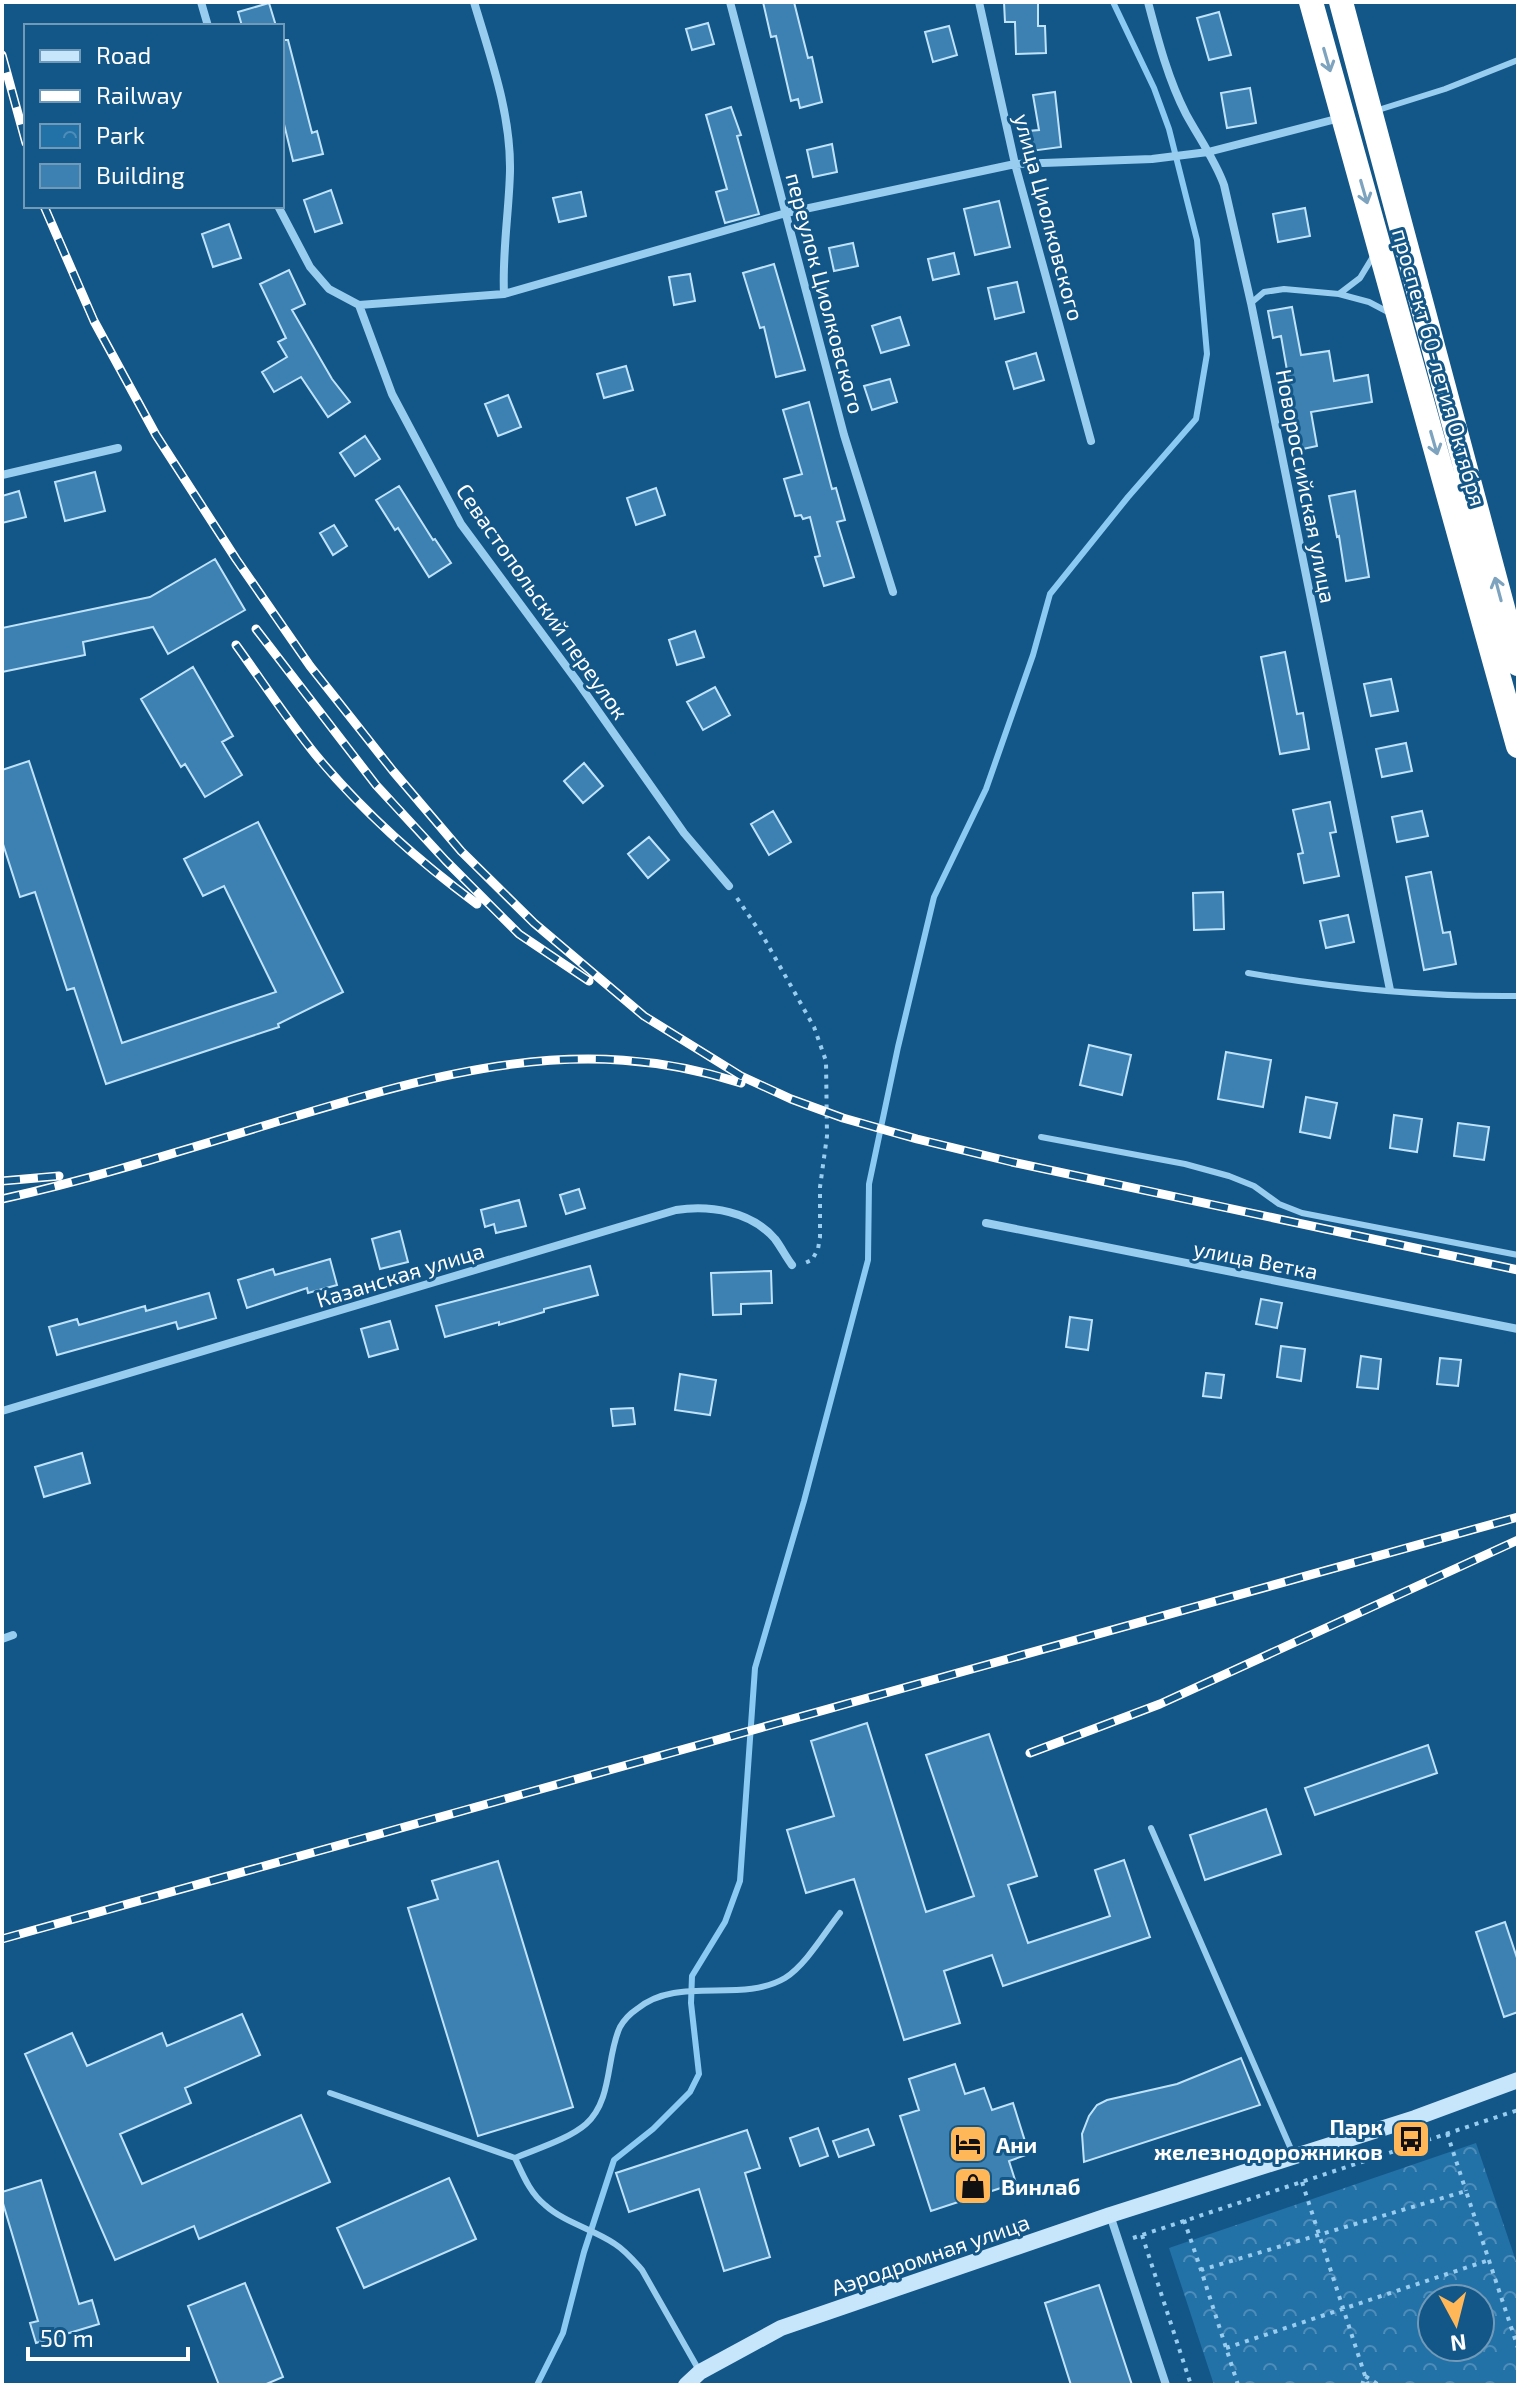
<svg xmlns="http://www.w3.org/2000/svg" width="1520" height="2387" viewBox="0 0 1520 2387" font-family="'Exo 2',sans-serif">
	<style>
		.park { fill: url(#park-crowns); fill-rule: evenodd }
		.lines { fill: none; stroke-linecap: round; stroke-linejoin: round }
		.stream { stroke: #8bcaf3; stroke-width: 6 }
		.building { fill: #3c81b2; stroke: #bfe3fc; stroke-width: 2 }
		.path { stroke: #99cdf0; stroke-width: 4; stroke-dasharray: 4 6; stroke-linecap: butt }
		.lane { stroke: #99cdf0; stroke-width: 6 }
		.street { stroke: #99cdf0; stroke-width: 8 }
		.secondary { stroke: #c7e5fb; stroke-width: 16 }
		.highway { stroke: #fff; stroke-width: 24 }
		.rail-casing { stroke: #fff; stroke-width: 9 }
		.rail { stroke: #135789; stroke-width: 6; stroke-dasharray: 18; stroke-linecap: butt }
		.oneway { stroke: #7da3be }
		.labels { text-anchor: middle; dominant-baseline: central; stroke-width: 6; stroke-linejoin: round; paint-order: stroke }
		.street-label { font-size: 22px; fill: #fff; stroke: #135789 }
		.poi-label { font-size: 22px; font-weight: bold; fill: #fff; stroke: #135789; text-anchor: start }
	</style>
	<defs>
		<pattern id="park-crowns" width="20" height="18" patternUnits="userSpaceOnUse" patternTransform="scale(2)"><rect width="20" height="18" fill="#2271a7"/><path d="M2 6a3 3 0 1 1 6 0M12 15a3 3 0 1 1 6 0" fill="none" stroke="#4e8db9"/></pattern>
	</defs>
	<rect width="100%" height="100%" fill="#135789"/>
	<path class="park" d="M1476,2143L1518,2267V2385H1214L1169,2248ZM1432,2299H1480V2347H1432Z"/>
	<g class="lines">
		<path class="stream" d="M537,2385L563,2333L584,2252L614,2160L653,2129L690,2092L699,2074L691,2003L692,1976L725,1922L740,1881L755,1668L804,1501L868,1260L869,1184L898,1047L934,897L986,789L1033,655L1050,594L1128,497L1196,419L1207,354L1197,240L1169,129L1154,88L1113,2"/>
	</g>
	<path class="building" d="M763,2H794L808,58L812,57L822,102L800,108L798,99L791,101L776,36L771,37Z
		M1004,2H1038V26H1045L1046,53L1016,54L1015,22H1005Z
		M269,3L276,26H242L238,12Z
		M1219,12L1231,55L1209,60L1197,18Z
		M708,23L714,44L692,50L686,29Z
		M949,26L957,55L933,62L925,32Z
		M282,40H288L312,133L317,131L323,154L293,161L282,116Z
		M1250,88L1256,123L1227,128L1221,93Z
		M1055,92L1061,147L1031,151L1028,131L1039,130L1033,95Z
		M731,107L741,135L737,136L759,214L725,223L716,192L727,189L706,115Z
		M832,144L837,172L813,177L807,150Z
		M331,190L342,223L315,232L304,200Z
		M581,192L586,216L559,222L553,198Z
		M999,201L1010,247L975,255L964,209Z
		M1305,208L1310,236L1278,242L1273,214Z
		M229,224L241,258L213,267L202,234Z
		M853,243L858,266L834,271L829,248Z
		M954,253L959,274L933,280L928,259Z
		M774,264L805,370L776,377L764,327L760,328L743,273Z
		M289,270L305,304L292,310L332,379L350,402L328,417L301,377L274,392L262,372L287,357L278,342L286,338L260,284Z
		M690,274L695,301L674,305L669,277Z
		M1017,282L1024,312L995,319L988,288Z
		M1292,307L1301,355L1329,351L1334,381L1368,375L1372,402L1311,412L1317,446L1298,450L1294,428H1297L1281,336L1273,338L1268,311Z
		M900,317L909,345L881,353L872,326Z
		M1036,353L1044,380L1014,389L1006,362Z
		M626,366L633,390L604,398L597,374Z
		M890,379L897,402L872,410L864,386Z
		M508,395L521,427L498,436L485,404Z
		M809,402L832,489L836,488L845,520L837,522L854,577L824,586L815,557L820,556L810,517L803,519L801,515L795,516L784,479L802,474L783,410Z
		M365,436L380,459L355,476L340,453Z
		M95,472L105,511L65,521L55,482Z
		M399,486L433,540L435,539L451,563L429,577L398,528L395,530L376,500Z
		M656,488L665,515L636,525L627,498Z
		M19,491L26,517L2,523V496Z
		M1355,491L1369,577L1346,581L1339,536L1337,537L1329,496Z
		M334,525L347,546L333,555L320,533Z
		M215,559L245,610L168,654L153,627L83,642L85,655L2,672V628L150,597Z
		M695,631L704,657L677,665L669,640Z
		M1285,652L1297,714L1303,713L1309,749L1280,754L1261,657Z
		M193,667L233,736L222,742L242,775L205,797L185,764L181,767L141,699Z
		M1391,679L1398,711L1371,716L1364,684Z
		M715,687L730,715L703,730L687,702Z
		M1406,743L1412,771L1382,777L1376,749Z
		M29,761L122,1043L276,992L224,886L203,896L184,859L258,822L343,992L278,1024L279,1027L106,1084L74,988L67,990L35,892L20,897L2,841V770Z
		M584,763L603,786L583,803L564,781Z
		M1330,802L1336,832L1330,833L1339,876L1304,883L1298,854L1303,853L1293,810Z
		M773,811L791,842L769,855L751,824Z
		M1422,811L1428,836L1397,842L1392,817Z
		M649,837L669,860L648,878L628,854Z
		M1431,872L1443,933L1450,932L1456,964L1424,970L1406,877Z
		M1223,892L1224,929L1194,930L1193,893Z
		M1348,915L1354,942L1326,948L1320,921Z
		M1089,1045L1131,1055L1122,1095L1080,1085Z
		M1226,1052L1271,1060L1263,1107L1218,1099Z
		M1306,1097L1337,1103L1330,1138L1300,1132Z
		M1394,1115L1422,1119L1417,1152L1390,1148Z
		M1458,1123L1489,1127L1484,1160L1454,1156Z
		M579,1189L585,1208L566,1214L560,1195Z
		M519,1200L526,1226L496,1233L494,1224L485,1227L481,1210Z
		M400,1231L408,1262L380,1269L372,1239Z
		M330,1259L337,1285L308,1293L307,1288L247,1308L238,1280L273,1269L275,1275Z
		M590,1266L598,1295L544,1309V1312L499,1325V1322L445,1337L436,1306Z
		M771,1271L772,1303L741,1304V1314L713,1315L711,1273Z
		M209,1293L216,1318L178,1329L176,1322L57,1355L49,1327L77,1319L79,1325L145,1306L146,1311Z
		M1261,1299L1282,1303L1277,1328L1256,1324Z
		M1070,1317L1092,1320L1088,1350L1066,1347Z
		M390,1321L398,1349L369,1357L361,1329Z
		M1281,1346L1305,1349L1301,1381L1277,1377Z
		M1361,1356L1381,1359L1378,1389L1357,1387Z
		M1440,1358L1461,1360L1458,1386L1437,1384Z
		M1206,1373L1224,1375L1221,1398L1203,1396Z
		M680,1374L716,1380L710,1415L675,1410Z
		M633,1408L635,1424L613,1426L611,1409Z
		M82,1453L90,1483L44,1497L35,1467Z
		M867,1723L926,1912L974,1896L926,1755L989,1734L1037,1876L1008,1885L1028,1943L1110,1916L1095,1870L1124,1860L1150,1937L1003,1986L992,1955L944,1971L960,2023L904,2040L854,1879L806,1893L787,1830L834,1816L811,1741Z
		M1428,1745L1437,1773L1315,1815L1305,1788Z
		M1266,1809L1281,1854L1205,1880L1190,1835Z
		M498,1861L573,2107L478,2136L408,1908L438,1899L432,1881Z
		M1505,1922L1518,1961V2012L1504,2017L1476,1932Z
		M242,2014L260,2055L185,2088L191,2103L120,2134L142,2184L301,2115L330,2182L199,2239L194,2226L115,2260L25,2054L72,2033L87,2066L162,2033L167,2046Z
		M1241,2058L1260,2105L1084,2162L1082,2134L1089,2116L1097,2105L1107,2100L1177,2084Z
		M955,2064L965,2094L984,2088L992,2110L1013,2103L1029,2154L1009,2161L1016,2183L931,2211L900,2116L919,2110L909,2079Z
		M818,2128L828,2156L800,2166L790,2138Z
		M868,2129L874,2145L839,2157L833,2141Z
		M747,2130L760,2168L745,2173L770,2257L724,2271L699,2189L629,2212L616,2173Z
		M449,2178L476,2239L364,2288L337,2228Z
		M41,2180L79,2304L92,2300L99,2324L36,2343L30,2323L38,2321L2,2200V2192Z
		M245,2283L283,2377L264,2385H219L188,2306Z
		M1099,2285L1132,2385H1071L1045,2303Z"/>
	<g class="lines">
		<path class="path" d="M737,898L764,938L814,1027L826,1061L827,1136L820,1187V1237L818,1249L812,1260L805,1263
			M1447,2133L1466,2191
			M1302,2182L1368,2385
			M1184,2220L1201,2270
			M1142,2235L1191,2385
			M1133,2238L1518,2110
			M1226,2348L1489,2260
			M1238,2385L1201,2270L1466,2191L1518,2348
			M1362,2385L1365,2376L1379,2385"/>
		<path class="lane" d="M1375,111L1445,89L1518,60
			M1339,294L1360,278L1374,255
			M1251,303L1264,292L1284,289L1339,294L1369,302L1388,312
			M1248,973C1335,988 1429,997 1518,996
			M1041,1137L1185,1164L1229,1176L1254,1186L1279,1204L1302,1213L1518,1255
			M1151,1828L1294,2156
			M330,2093L515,2158C523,2175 530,2193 545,2205C565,2223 593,2229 615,2244C626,2251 634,2261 642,2270L700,2372
			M515,2158C536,2149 569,2139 586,2124C613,2100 606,2056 620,2027C624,2020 631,2013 637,2009C678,1975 741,2004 785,1978C806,1965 825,1932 840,1913"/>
		<path class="street" d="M201,2L208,26
			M474,2C490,56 511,113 510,171C509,212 502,253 504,294
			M730,2L844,435L893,592
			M979,2L1015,164L1091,441
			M1148,2C1158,40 1168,79 1186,114C1199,138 1215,160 1224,185L1251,303L1390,990
			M278,206L310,267L329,289L359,305L392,394L461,524L577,681L684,833L729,886
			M359,305L504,294L786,213L1015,164L1152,159L1208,152L1340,118
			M2,475L118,448
			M986,1223L1518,1329
			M2,1411L676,1210C710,1205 751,1211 775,1239C781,1247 786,1257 792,1265
			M2,1639L13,1635
			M1110,2215L1166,2385"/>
		<path class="secondary" d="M686,2385L700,2372L781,2328L1110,2215L1415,2118L1518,2080"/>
		<path class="highway" d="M1311,2L1518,746
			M1341,2L1518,664"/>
		<g class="rail-casing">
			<path id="rail" d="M2,55L26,143
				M44,206L94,321L156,435L236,559L310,666L393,771L461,851L534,923L644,1016L741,1076L791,1099L843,1118L917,1139L1012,1162L1518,1270
				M256,629L376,785L446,861L519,934L589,981
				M236,645C262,681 287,719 315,754C362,811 417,860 477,904
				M2,1181L59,1176
				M2,1199C97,1178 190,1148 283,1120C439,1073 580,1031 741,1083
				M1030,1753L1160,1704L1518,1540
				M2,1939L1518,1517"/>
		</g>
		<use href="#rail" class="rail"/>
	</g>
	<defs><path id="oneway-shaft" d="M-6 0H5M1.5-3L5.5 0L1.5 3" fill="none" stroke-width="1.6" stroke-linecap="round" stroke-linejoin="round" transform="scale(2)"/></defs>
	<g class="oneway">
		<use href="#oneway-shaft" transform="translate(1327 60) rotate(74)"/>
		<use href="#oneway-shaft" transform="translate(1364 192) rotate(74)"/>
		<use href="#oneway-shaft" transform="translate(1434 443) rotate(74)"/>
		<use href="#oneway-shaft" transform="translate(1498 589) rotate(-105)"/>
	</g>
	<defs>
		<g id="bus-square" transform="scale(2)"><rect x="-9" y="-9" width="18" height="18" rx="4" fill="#ffb758" stroke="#135789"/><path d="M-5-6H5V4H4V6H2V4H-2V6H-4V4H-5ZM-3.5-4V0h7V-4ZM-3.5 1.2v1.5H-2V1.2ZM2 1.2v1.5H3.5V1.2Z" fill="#111"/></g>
		<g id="hotel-square" transform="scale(2)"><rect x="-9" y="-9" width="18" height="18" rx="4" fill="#ffb758" stroke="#135789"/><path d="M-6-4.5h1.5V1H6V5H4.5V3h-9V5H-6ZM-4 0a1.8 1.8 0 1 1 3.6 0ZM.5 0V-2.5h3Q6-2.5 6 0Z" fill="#111"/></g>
		<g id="shop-square" transform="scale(2)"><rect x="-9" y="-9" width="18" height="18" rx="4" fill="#ffb758" stroke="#135789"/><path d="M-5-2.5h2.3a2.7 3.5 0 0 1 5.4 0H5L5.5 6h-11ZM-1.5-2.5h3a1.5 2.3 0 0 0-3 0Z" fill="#111"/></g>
	</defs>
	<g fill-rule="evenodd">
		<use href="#bus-square" x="1411" y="2139"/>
		<use href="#hotel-square" x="968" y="2144"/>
		<use href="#shop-square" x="973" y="2186"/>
	</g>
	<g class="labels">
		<g class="street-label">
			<text transform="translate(1050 217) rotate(75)">улица Циолковского</text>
			<text transform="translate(826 293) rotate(75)">переулок Циолковского</text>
			<text transform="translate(1440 367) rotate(74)">проспект 60-летия Октября</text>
			<text transform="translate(1307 486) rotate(79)">Новороссийская улица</text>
			<text transform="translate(543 601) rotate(55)">Севастопольский переулок</text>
			<text transform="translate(1256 1259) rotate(11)">улица Ветка</text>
			<text transform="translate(400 1274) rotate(-17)">Казанская улица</text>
			<text transform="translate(930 2254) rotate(-19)">Аэродромная улица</text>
		</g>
		<g class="poi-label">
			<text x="1383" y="2126" text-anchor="end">Парк<tspan x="1383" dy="25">железнодорожников</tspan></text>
			<text x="996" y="2144">Ани</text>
			<text x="1001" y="2186">Винлаб</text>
		</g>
	</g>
	<rect width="1520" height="2387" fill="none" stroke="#ffffff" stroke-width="8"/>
	<rect x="24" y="24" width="260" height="184" fill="#135789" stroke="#719ab8" stroke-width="2"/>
	<rect x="40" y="50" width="40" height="12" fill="#c7e5fb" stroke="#719ab8" stroke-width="2"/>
	<text x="96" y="64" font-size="24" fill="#ffffff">Road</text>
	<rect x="40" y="90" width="40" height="12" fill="#ffffff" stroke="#719ab8" stroke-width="2"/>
	<text x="96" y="104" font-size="24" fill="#ffffff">Railway</text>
	<rect x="40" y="124" width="40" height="24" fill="url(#park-crowns)" stroke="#719ab8" stroke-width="2"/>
	<text x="96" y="144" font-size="24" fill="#ffffff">Park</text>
	<rect x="40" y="164" width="40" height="24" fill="#3c81b2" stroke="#719ab8" stroke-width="2"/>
	<text x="96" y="184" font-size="24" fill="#ffffff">Building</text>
	<g transform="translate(1456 2323) rotate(173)"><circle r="38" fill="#135789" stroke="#719ab8" stroke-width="2"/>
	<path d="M0-6L14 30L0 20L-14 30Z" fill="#ffb758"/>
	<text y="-12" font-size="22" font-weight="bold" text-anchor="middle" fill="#ffffff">N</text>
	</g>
	<path d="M28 2347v12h160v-12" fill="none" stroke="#ffffff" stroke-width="4"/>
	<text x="40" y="2347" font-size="24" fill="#ffffff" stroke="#135789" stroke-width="6" paint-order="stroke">50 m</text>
</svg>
